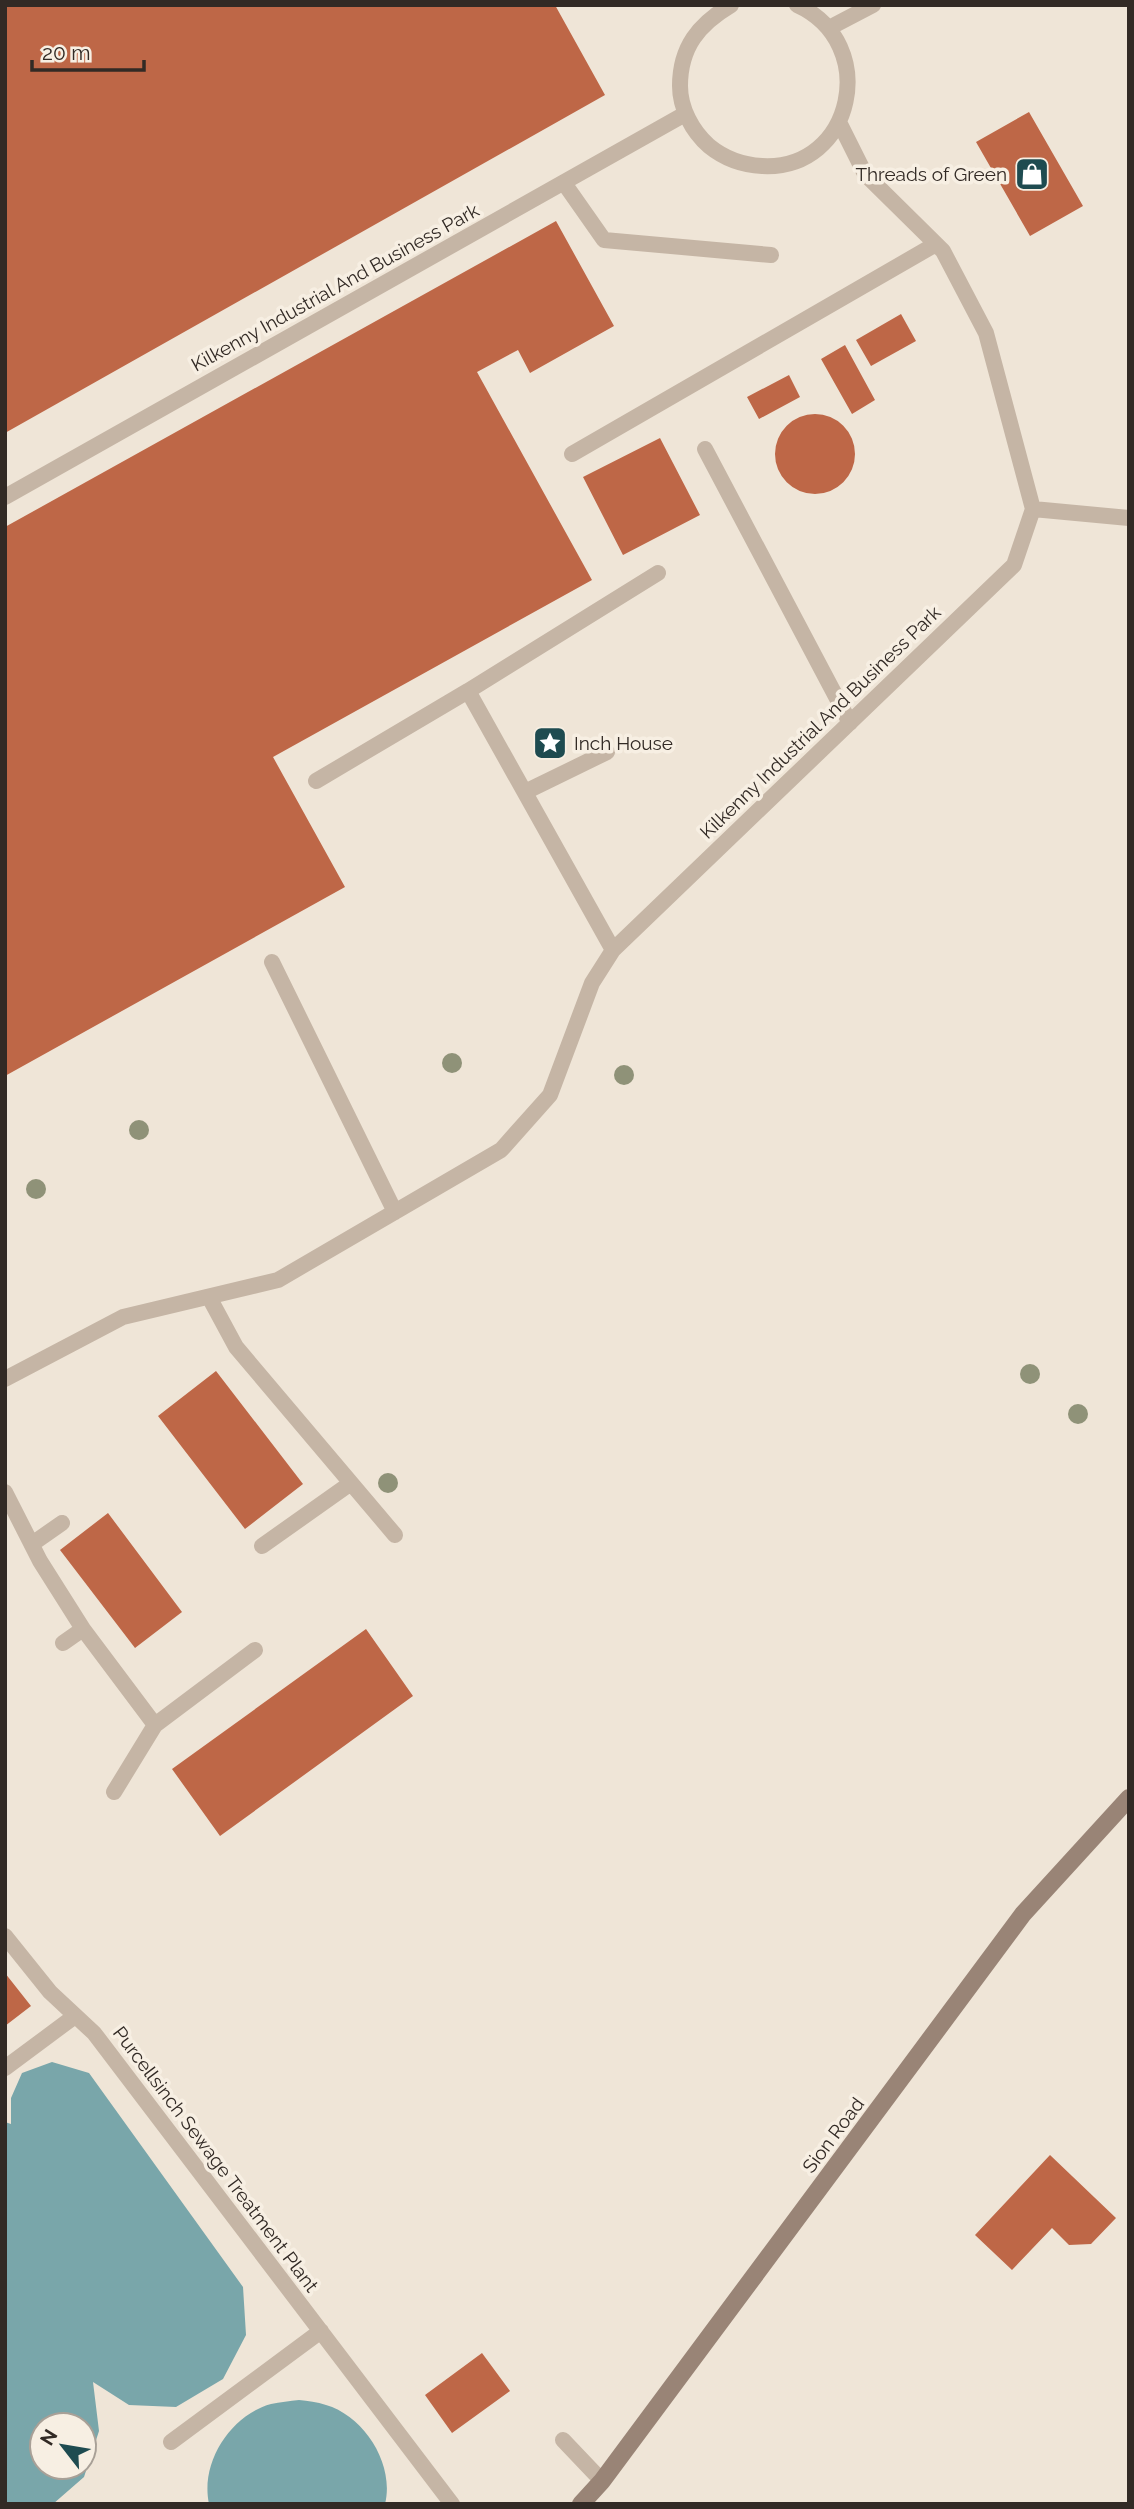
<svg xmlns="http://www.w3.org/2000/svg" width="1134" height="2509" viewBox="0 0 1134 2509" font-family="Raleway,sans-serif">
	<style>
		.water { fill: #79a6aa; fill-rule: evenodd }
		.building { fill: #be6747 }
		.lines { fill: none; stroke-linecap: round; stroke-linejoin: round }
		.lane { stroke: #c5b5a5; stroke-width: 16 }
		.secondary { stroke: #998476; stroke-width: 18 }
		.tree { fill: #8f9278 }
		.labels { text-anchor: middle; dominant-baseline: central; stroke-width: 7; stroke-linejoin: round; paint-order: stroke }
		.poi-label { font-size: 19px; fill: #322a25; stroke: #f7efe3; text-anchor: end }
		.street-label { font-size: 19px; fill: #322a25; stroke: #f7efe3 }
	</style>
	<rect width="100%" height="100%" fill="#efe5d7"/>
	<path class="water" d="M52,2062L89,2073L243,2287L246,2335L223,2379L176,2407L129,2405L93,2382L99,2431L84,2477L53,2504H5V2122L11,2124V2098L22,2073ZM42,2425H84V2467H42Z
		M299,2400C308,2401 317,2402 326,2405C364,2416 395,2464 385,2504H209C200,2462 231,2415 271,2404C280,2402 290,2401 299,2400Z"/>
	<path class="building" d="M5,5H555L605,95L5,433Z
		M1029,112L1083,206L1030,236L976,142Z
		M556,221L614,326L530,373L518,350L477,372L592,580L273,757L345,887L5,1076V527Z
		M901,314L916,341L871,366L856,340Z
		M845,345L875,400L852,414L821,359Z
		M789,375L800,397L759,419L747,397Z
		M775 454a40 40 0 1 1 80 0a40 40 0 1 1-80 0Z
		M660,438L700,515L623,555L583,477Z
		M216,1371L303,1484L245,1529L158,1416Z
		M108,1513L182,1612L135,1648L60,1550Z
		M366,1629L413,1696L220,1836L172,1769Z
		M5,1973L31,2006L5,2026Z
		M1050,2155L1116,2218L1091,2244L1069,2245L1052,2228L1012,2270L975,2235Z
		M482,2353L510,2391L452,2433L425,2395Z"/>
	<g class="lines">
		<path class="lane" d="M731,5C699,24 680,47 680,86C680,108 692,131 709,146C725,159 742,165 762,166C854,171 881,43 797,5
			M829,28L873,5
			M564,183L604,240L771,255
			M705,449L850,723
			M572,454L936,244
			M5,497L685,114
			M1033,509L1129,518
			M468,691L658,573
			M316,781L468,691L613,950
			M525,792L607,752
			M272,962L395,1212
			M209,1297L236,1347L395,1535
			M5,1379L123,1317L278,1280L501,1150L550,1095L592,983L613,950L1014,565L1033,509L986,333L943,251L865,174L839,122
			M5,1492L40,1561L83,1629L155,1725L255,1650
			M32,1544L62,1523
			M262,1546L351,1483
			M63,1643L83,1629
			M114,1792L155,1725
			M5,1936L50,1992L94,2033L452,2504
			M5,2068L75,2016
			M563,2440L602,2481
			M171,2442L321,2331"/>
		<path class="secondary" d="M581,2504L602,2481L1023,1914L1129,1798"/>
	</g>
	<g class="tree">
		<circle cx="452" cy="1063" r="10"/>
		<circle cx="624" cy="1075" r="10"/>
		<circle cx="139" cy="1130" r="10"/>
		<circle cx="36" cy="1189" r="10"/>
		<circle cx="1030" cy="1374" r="10"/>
		<circle cx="1078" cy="1414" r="10"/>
		<circle cx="388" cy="1483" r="10"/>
	</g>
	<defs>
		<g id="shop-square" transform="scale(1.75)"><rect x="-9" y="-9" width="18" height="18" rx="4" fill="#1e4b50" stroke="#f7efe3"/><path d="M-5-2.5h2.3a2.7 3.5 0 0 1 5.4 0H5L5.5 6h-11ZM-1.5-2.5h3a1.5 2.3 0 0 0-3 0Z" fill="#fff"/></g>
		<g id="sight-square" transform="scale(1.75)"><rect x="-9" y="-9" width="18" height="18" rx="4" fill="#1e4b50" stroke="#f7efe3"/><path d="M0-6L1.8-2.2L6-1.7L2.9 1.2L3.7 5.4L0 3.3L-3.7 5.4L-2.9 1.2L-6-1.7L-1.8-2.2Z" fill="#fff"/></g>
	</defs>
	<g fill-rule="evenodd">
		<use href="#shop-square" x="1032" y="174"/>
		<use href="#sight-square" x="550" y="743"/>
	</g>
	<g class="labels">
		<g class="poi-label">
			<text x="1007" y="174">Threads of Green</text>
			<text x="574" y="743" text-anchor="start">Inch House</text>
		</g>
		<g class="street-label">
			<text transform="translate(335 287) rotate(-29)">Kilkenny Industrial And Business Park</text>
			<text transform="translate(820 722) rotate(-44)">Kilkenny Industrial And Business Park</text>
			<text transform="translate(833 2135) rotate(-53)">Sion Road</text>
			<text transform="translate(216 2159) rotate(53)">Purcellsinch Sewage Treatment Plant</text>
		</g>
	</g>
	<rect width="1134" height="2509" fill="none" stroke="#322a25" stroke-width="14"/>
	<g transform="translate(63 2446) rotate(301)"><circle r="33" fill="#f7efe3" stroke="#a8a097" stroke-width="2"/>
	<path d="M0-5L12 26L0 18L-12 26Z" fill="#1e4b50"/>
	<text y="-10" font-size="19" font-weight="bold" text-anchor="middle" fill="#322a25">N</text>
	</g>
	<path d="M32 60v10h112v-10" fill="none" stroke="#322a25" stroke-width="3.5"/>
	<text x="42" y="60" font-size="21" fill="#322a25" stroke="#f7efe3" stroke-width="5" paint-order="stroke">20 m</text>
</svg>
